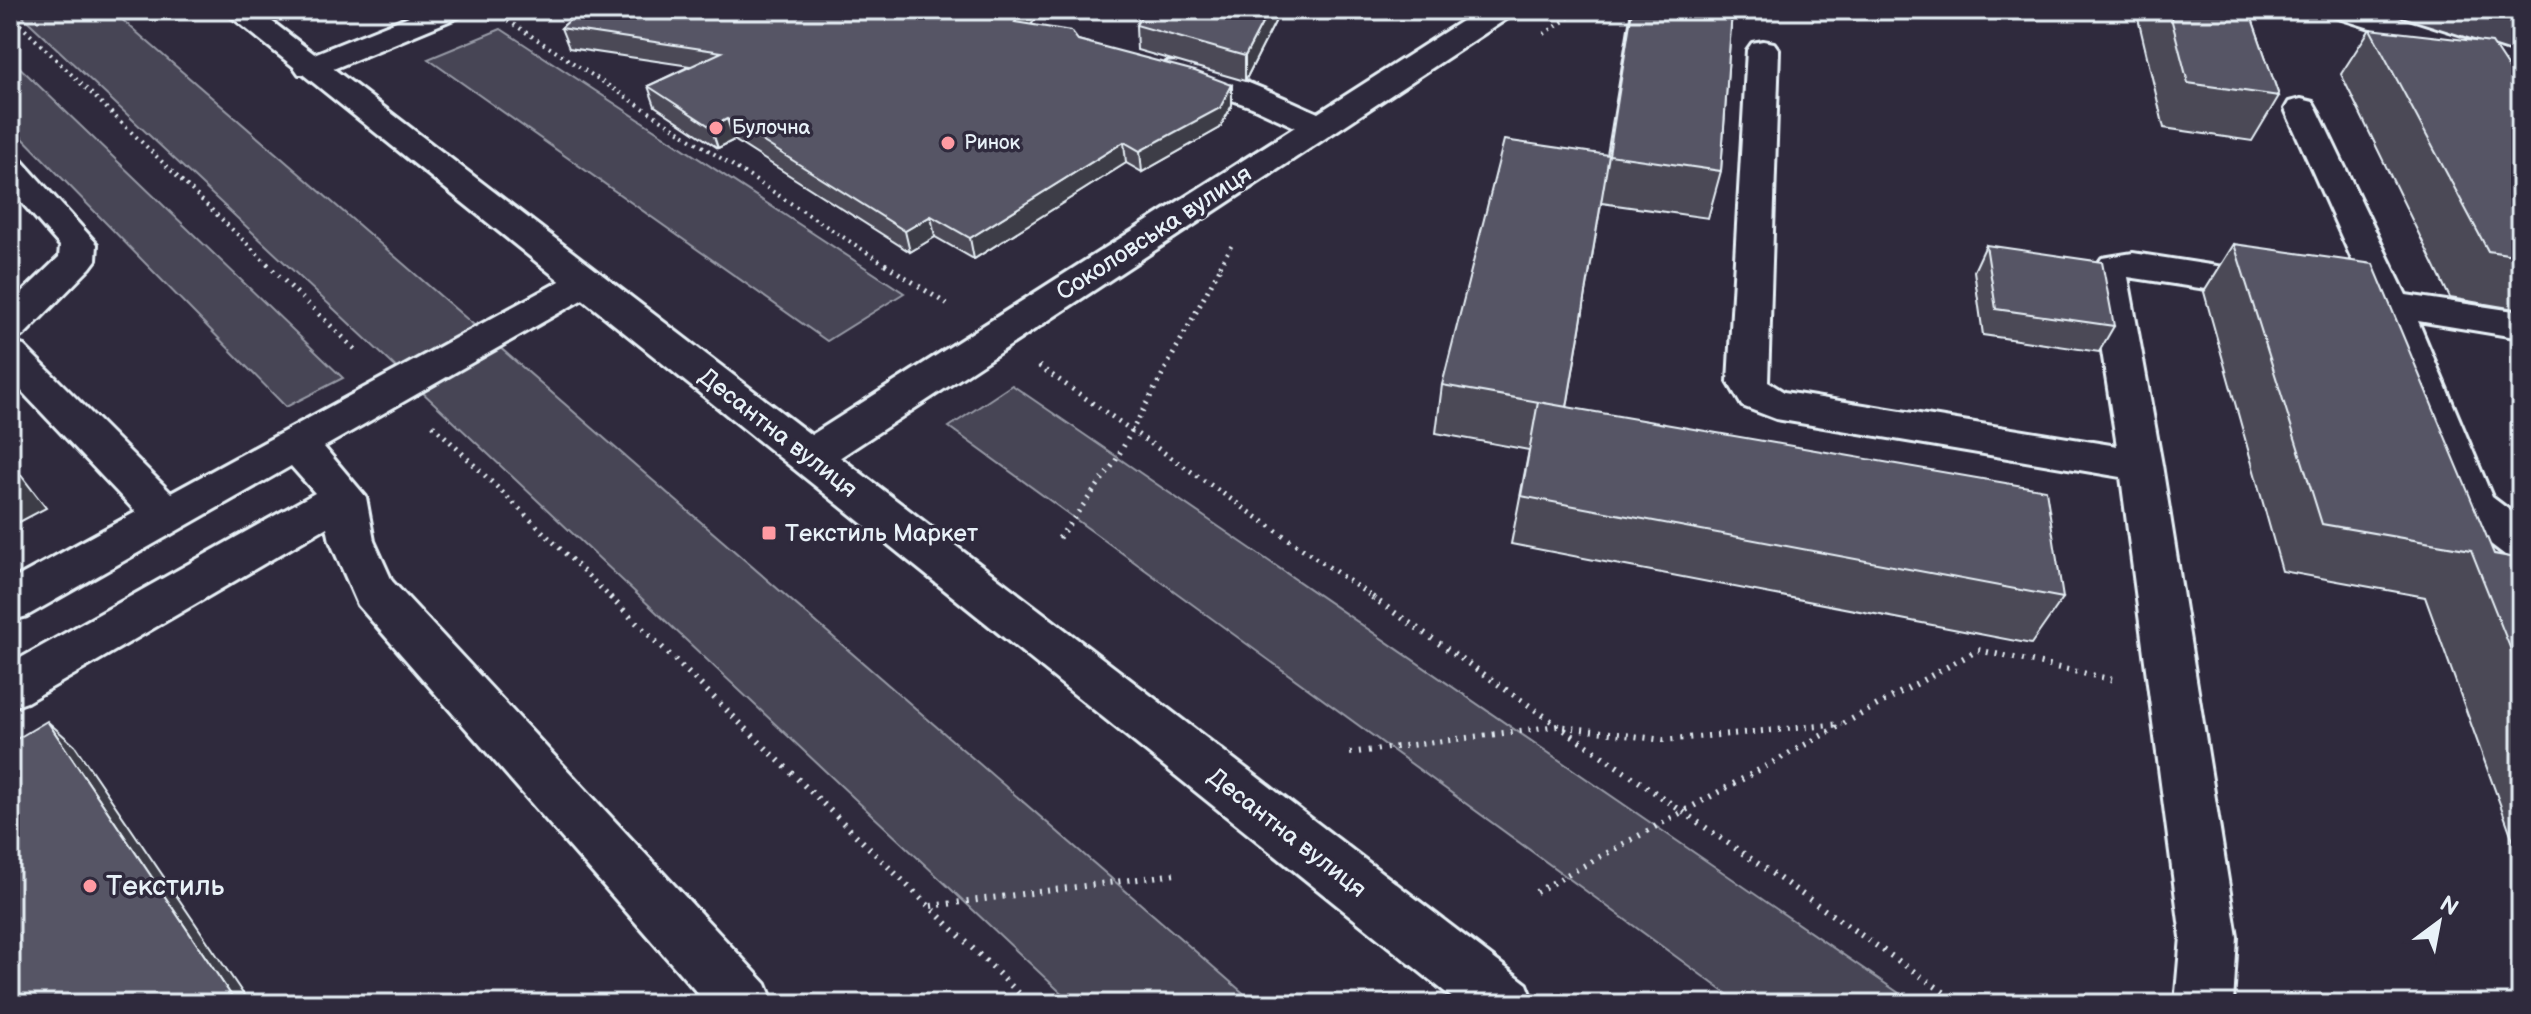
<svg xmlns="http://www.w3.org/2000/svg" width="2531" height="1014" viewBox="0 0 2531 1014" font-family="'Balsamiq Sans',sans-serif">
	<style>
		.green { fill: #464455; stroke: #979aa6; stroke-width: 2 }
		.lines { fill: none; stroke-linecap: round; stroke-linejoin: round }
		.minor-casing { stroke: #e8f1f8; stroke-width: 6 }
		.major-casing { stroke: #e8f1f8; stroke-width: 6 }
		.path-far2 { stroke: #e8f1f8; stroke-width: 4; stroke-dasharray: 2 5; stroke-linecap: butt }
		.path-far1 { stroke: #e8f1f8; stroke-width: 5; stroke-dasharray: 2 6; stroke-linecap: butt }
		.path { stroke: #e8f1f8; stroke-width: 6; stroke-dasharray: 2 7; stroke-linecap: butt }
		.minor { fill: #2f2a3d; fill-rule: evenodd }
		.major { fill: #2f2a3d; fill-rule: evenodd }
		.wall { fill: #4b4957; stroke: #e8f1f8; stroke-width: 2 }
		.shaded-wall { fill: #3d3c47; stroke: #e8f1f8; stroke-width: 2 }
		.building { fill: #575565; stroke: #e8f1f8; stroke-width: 2 }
		.poi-dot { fill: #ff9aa2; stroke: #2f2a3d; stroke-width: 3 }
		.labels { text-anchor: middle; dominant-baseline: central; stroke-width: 7; stroke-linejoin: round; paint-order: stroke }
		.far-poi-label { font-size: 20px; fill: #e8f1f8; stroke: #2f2a3d; text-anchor: start }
		.street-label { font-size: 24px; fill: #e8f1f8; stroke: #2f2a3d }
		.poi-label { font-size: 24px; fill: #e8f1f8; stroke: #2f2a3d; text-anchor: start }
		.near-poi-label { font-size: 28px; fill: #e8f1f8; stroke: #2f2a3d; text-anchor: start }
	</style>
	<rect width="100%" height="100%" fill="#2f2a3d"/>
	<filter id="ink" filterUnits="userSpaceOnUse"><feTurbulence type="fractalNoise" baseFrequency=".0125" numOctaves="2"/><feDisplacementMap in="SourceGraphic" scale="16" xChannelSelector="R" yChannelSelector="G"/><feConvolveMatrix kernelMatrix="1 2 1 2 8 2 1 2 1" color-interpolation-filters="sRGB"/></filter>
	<g filter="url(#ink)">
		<path class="green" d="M16,10H111L1256,1004H1073Z
			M2343,10H2521V67Z
			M501,29L904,293L827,341L428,59Z
			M10,58L343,378L286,407L10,125Z
			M1012,385L1915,1004H1741L949,427Z"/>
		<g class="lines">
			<g class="minor-casing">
				<path id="minor" d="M424,10H465L461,16L321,74H299L294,67L299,60Z
					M1479,10H1515L1511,16L824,468L809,472L794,468L788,457L794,446L1295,127L1252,107L1166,77L1161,70L1166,63C1195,56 1287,99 1318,113Z
					M2328,10H2374L2521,57V76L2332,16Z
					M1763,41L1774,43L1779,50L1768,382L1784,392L2117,446L2090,275L2102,258L2133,253L2365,289L2285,109L2289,102L2301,99L2313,102L2317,109L2406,295L2521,312V338L2418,321L2492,497L2521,519V560L2505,555L2458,519L2376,315L2128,277L2162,465L2237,937L2233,1004H2175L2181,937L2121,477L1776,419L1742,406L1728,382L1747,50L1752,43Z
					M10,158L22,161L97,244L96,260L90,268L24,335L10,339V304L59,257L60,246L10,189Z
					M586,270L599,274L605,282L599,290L324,447L366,497L374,541L392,581L766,984L774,1004H707L358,605L330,541L327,527L27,702L10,708V664L315,493L291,466L27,616L10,621V581L136,512L10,379V342L24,346L171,493L573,274Z"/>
			</g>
			<g class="major-casing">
				<path id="major" d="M223,10H257L1527,984L1535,1004H1460Z"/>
			</g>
			<path class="path-far2" d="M496,13L888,266
				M10,15L270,266
				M1544,34L1581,10
				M1220,266L1233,243"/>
			<path class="path-far1" d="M267,264L357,351
				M885,264L951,307
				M1039,366L1375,599
				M433,425L612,599
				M1059,538L1115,462L1222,264"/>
			<path class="path" d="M610,597L1030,1004
				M1372,597L1961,1004
				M1350,753L1558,726L1663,740L1842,724
				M1536,892L1978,650L2114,680
				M931,906L1176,874"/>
			<use href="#minor" class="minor"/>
			<use href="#major" class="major"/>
		</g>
		<path class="wall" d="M581,10H1042L1031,24L1078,40L1232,85V105L1220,128L1142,172L1126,163L974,259L935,237L910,252L734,140L718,148L655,106L648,86L690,66L569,48L561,28Z
			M1145,10H1275V22L1245,81L1137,50L1136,25Z
			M1631,10H1732L1721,171L1708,218L1601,203L1567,407L2063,598L2031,644L1511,544L1529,450L1436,433L1442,385L1607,155Z
			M2136,10H2249L2279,96L2252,141L2164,128Z
			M2370,29L2521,87V310L2450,298L2341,74Z
			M2234,244L2494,554L2521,559V862L2425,597L2282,571L2204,292Z
			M1986,245L2114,326L2099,352L1983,335L1974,271Z"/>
		<path class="shaded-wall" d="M1024,10H1042L1018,42L1015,22Z
			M1269,10H1275V22L1245,81V56Z
			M1232,85V105L1220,128L1142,172L1140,151Z
			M727,119L734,140L718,148L711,127Z
			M1124,142L1126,163L974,259L970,238Z
			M931,216L935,237L910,252L905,231Z
			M10,261L15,267L10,270Z
			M10,461L46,508L10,527Z
			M47,721L75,746L250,1004H237Z"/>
		<path class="building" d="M581,10H1024L1015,22L1071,31L1078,40L1195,71L1232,85L1220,108L1140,151L1124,142L970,238L931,216L905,231L727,119L711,127L648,86L722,52L561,28Z
			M1145,10H1269L1245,56L1136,25Z
			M1632,10H1732L1721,171L1609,155Z
			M2169,10H2249L2279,96L2188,83Z
			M2370,29L2492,43L2521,87V256L2488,251Z
			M1504,140L1609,155L1567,407L1442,385Z
			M2234,244L2373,264L2494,554L2521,559V675L2471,550L2322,524Z
			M1986,245L2102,262L2114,326L1996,309Z
			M1538,402L2046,490L2063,598L1521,496Z
			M47,721L237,1004H10V743Z"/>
	</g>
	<g class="poi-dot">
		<circle cx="716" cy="128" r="8"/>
		<circle cx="948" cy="143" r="8"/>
		<rect x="761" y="525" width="16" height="16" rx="4"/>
		<circle cx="90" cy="886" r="8"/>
	</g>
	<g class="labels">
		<g class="far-poi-label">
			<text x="732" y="128">Булочна</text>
			<text x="964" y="143">Ринок</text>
		</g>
		<g class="street-label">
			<text transform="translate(1154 233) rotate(-33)">Соколовська вулиця</text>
			<text transform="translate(778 433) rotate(38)">Десантна вулиця</text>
			<text transform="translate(1287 833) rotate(38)">Десантна вулиця</text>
		</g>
		<g class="poi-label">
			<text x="785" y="533">Текстиль Маркет</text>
		</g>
		<g class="near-poi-label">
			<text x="106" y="886">Текстиль</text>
		</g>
	</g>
	<rect width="2531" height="1014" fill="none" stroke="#2f2a3d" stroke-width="40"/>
	<rect x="20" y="20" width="2491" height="974" fill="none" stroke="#e8f1f8" stroke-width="3" filter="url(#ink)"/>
	<g transform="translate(2439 922) rotate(32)" stroke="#2f2a3d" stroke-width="6" paint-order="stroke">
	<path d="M0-6L14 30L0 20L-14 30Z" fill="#e8f1f8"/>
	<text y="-12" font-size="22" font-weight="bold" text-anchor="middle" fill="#e8f1f8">N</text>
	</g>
</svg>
